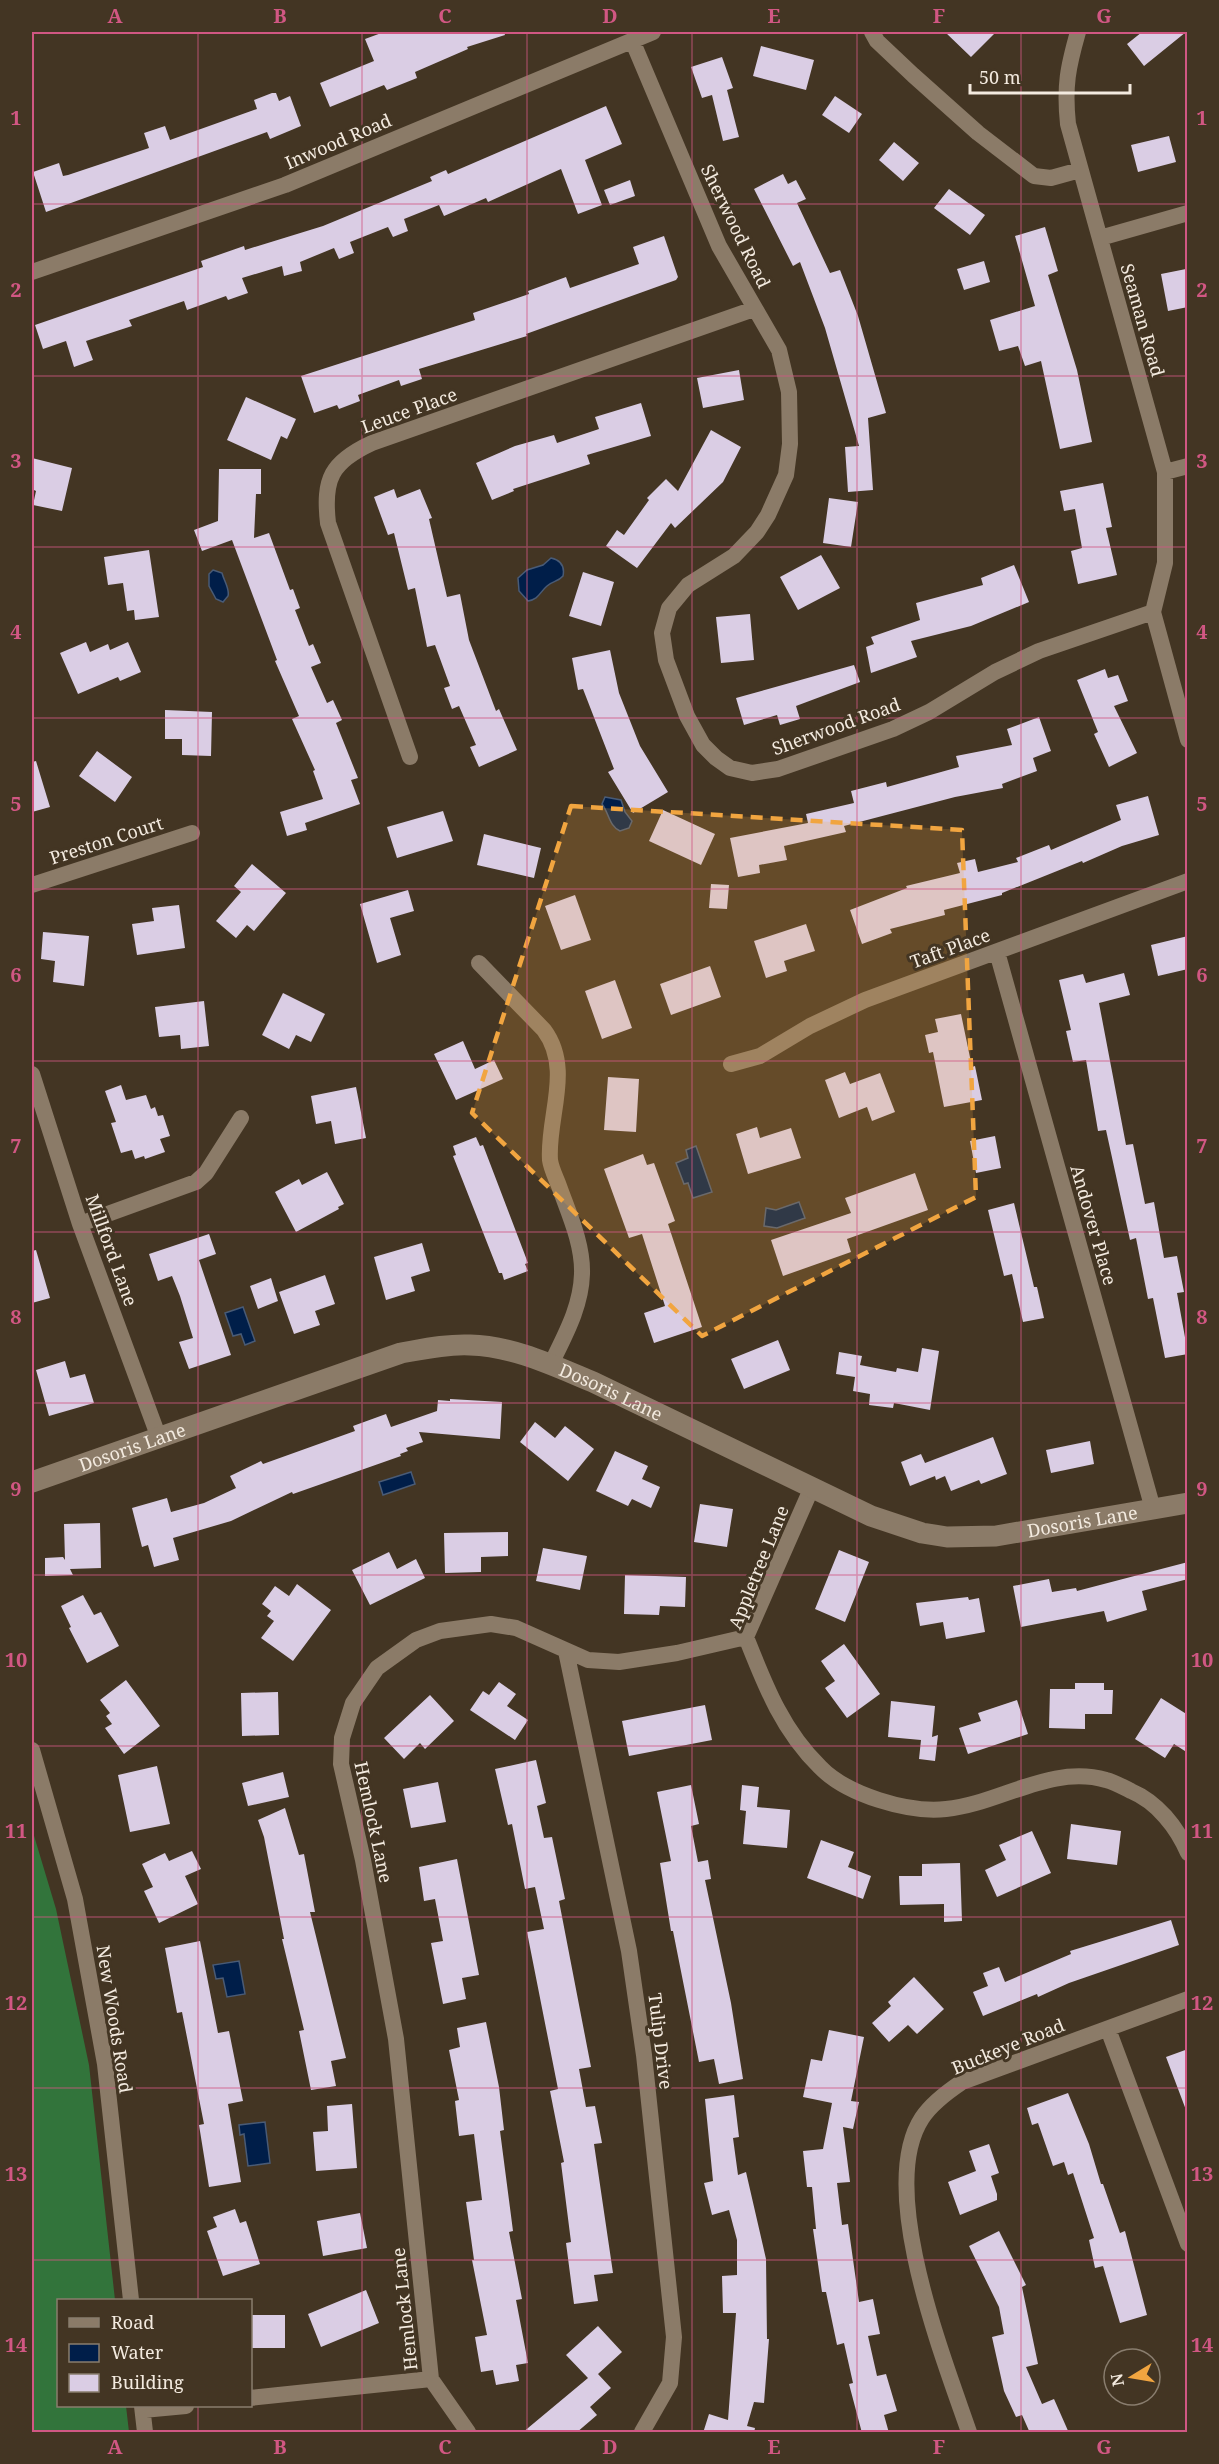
<svg xmlns="http://www.w3.org/2000/svg" width="1219" height="2464" viewBox="0 0 1219 2464" font-family="'Noto Serif',serif">
	<style>
		.forest { fill: #32743b }
		.water { fill: #001e49; stroke: #495b76; stroke-width: 1.5 }
		.building { fill: #dacde4 }
		.lines { fill: none; stroke-linecap: round; stroke-linejoin: round }
		.minor { stroke: #8b7b68; stroke-width: 16 }
		.tertiary { stroke: #8b7b68; stroke-width: 21 }
		.marked { fill: #f1a540; fill-opacity: 0.2; stroke: #f1a540; stroke-width: 4.5; stroke-dasharray: 12 8; stroke-linejoin: round }
		.grid { fill: none; stroke: #d15783; stroke-width: 1.5; stroke-opacity: 0.55 }
		.labels { text-anchor: middle; dominant-baseline: central; stroke-width: 6; stroke-linejoin: round; paint-order: stroke }
		.street-label { font-size: 18px; fill: #f3eadf; stroke: #433523 }
		.neatline { fill: none; stroke: #d15783; stroke-width: 2 }
		.grid-label { font-size: 20px; text-anchor: middle; font-weight: bold; fill: #d15783 }
	</style>
	<rect width="100%" height="100%" fill="#433523"/>
	<path class="forest" d="M32,1829L56,1909L89,2065L115,2300H58V2406H126L129,2432H32Z"/>
	<path class="water" d="M551,558C560,560 565,566 563,576C558,582 552,581 547,586C539,593 539,599 528,601L519,591L518,578L527,570L543,565Z
		M213,570L222,573C224,581 230,589 228,596L223,602L216,599L209,586V574Z
		M605,797L621,800L625,812L632,821L629,828L620,831C609,826 609,813 602,804Z
		M696,1146L712,1192L693,1198L688,1183L684,1184L676,1163L688,1158L686,1150Z
		M799,1202L805,1218L777,1228L764,1226L766,1208L776,1210Z
		M243,1307L255,1341L245,1345L241,1334L233,1336L225,1313Z
		M411,1472L415,1484L383,1495L379,1482Z
		M239,1961L245,1994L227,1997L223,1978L216,1979L213,1965Z
		M265,2122L270,2163L248,2166L244,2134L240,2135L239,2125Z"/>
	<path class="building" d="M384,32H504L505,35L467,47L468,49L415,72L417,78L387,90L384,85L330,107L320,83L374,61L365,39Z
		M945,32H996L971,57Z
		M1142,32H1186L1144,66L1127,44Z
		M761,46L814,60L806,90L753,76Z
		M722,57L733,88L727,90L739,137L723,141L712,95L702,98L691,67Z
		M272,93H276L279,101L290,96L301,126L270,139L267,132L46,212L33,172L59,163L63,176L68,175L149,148L144,133L165,126L170,140L257,109L254,100Z
		M835,96L862,114L849,133L822,115Z
		M606,106L622,144L585,160L602,205L578,214L561,169L488,202L486,198L444,216L439,205L404,219L408,231L393,237L388,227L350,242L354,253L339,259L334,248L300,262L302,271L284,276L282,266L242,278L248,293L228,300L226,296L187,310L184,301L129,320L132,326L86,341L93,360L74,367L66,341L43,349L35,325L203,267L201,261L244,246L245,250L323,226L432,181L430,177L446,170L448,174Z
		M1169,136L1176,162L1138,172L1131,145Z
		M894,142L919,163L903,181L879,160Z
		M783,174L788,184L796,180L806,199L797,203L830,273L840,270L858,316L886,413L868,418L873,490L848,492L845,447L859,446L825,328L800,262L793,266L754,189Z
		M630,180L635,196L610,205L604,190Z
		M949,189L985,215L970,235L934,208Z
		M1045,227L1058,271L1048,275L1077,370L1092,442L1060,449L1041,361L1025,366L1018,346L999,351L990,320L1035,306L1015,236Z
		M664,236L678,277L676,280L526,334L527,336L419,369L422,379L401,386L399,380L358,395L360,401L339,409L337,405L314,413L301,376L475,320L473,313L529,294L528,291L566,277L570,288L639,264L633,247Z
		M984,261L990,282L964,290L957,269Z
		M1186,269L1188,307L1168,311L1161,274Z
		M739,370L744,400L703,408L697,378Z
		M246,397L296,419L287,439L281,436L271,460L227,440Z
		M641,403L651,436L587,455L590,464L513,489L514,491L492,500L476,463L515,446L554,435L557,443L599,429L595,417Z
		M711,430L741,447L723,482L675,528L671,523L637,568L606,546L617,530L624,535L649,500L647,498L666,479L678,491Z
		M32,458L72,468L62,511L33,505L36,491L32,489Z
		M219,469H261V494H256L254,538L269,533L290,590L293,589L300,608L295,610L309,646L313,644L321,663L311,667L327,703L333,700L342,720L336,723L358,778L351,780L360,804L305,823L307,830L287,836L280,812L323,799L313,771L315,770L292,719L299,716L275,661L277,660L232,540L202,551L194,530L218,521Z
		M1103,483L1112,527L1106,528L1117,575L1078,584L1071,551L1082,548L1075,509L1064,511L1060,491Z
		M394,489L397,498L420,489L432,518L429,519L447,597L460,594L469,640L496,711L499,709L517,750L479,767L470,747L476,745L459,706L452,709L444,688L450,686L435,645L427,647L415,588L408,590L394,533L388,535L374,497Z
		M829,498L858,502L851,547L823,543Z
		M149,550L159,617L135,620L134,610L127,611L123,583L108,585L104,557Z
		M821,555L840,588L798,610L780,577Z
		M1014,565L1029,602L971,626L911,641L917,657L871,673L866,647L874,644L871,637L920,620L916,603L983,585L981,578Z
		M583,572L614,582L601,626L569,616Z
		M750,614L754,660L721,663L716,617Z
		M86,642L90,652L108,644L110,650L128,642L141,672L120,681L118,677L78,694L60,653Z
		M610,650L619,693L640,746L668,792L633,813L608,772L614,769L583,689L578,690L572,658Z
		M854,665L860,682L796,706L800,719L780,725L777,715L744,725L736,698Z
		M1105,669L1108,678L1118,675L1128,701L1114,706L1137,753L1109,767L1094,734L1098,732L1077,680Z
		M165,710L212,712L211,756L182,755V739H165Z
		M1039,717L1051,751L1033,758L1037,771L1002,784L1003,788L955,797L844,826L846,832L784,846L787,860L759,865L760,873L738,877L730,838L808,823L806,814L854,803L851,791L886,782L887,787L959,767L956,756L1012,745L1007,729Z
		M97,751L132,777L115,802L79,776Z
		M36,761L50,807L32,812V762Z
		M1148,796L1159,835L1122,846L1083,863L1082,861L1002,893V895L944,910L945,915L890,929L892,933L862,944L850,910L907,888L906,886L960,873L957,863L975,859L978,872L1018,862L1016,858L1049,845L1051,850L1121,820L1116,805Z
		M663,810L715,834L701,865L649,841Z
		M443,811L453,841L397,858L387,827Z
		M484,834L541,848L534,878L477,865Z
		M252,864L286,893L254,931L247,925L236,938L216,921L241,892L234,886Z
		M711,884L729,885L727,909L709,908Z
		M408,890L414,911L390,918L401,955L377,963L360,904Z
		M575,895L591,940L561,950L545,906Z
		M179,905L185,948L137,955L132,924L154,921L152,908Z
		M806,924L815,951L784,961L787,971L766,978L754,941Z
		M43,932L89,936L84,986L53,982L55,961L41,959Z
		M1188,936V969L1158,976L1151,945Z
		M710,966L721,997L671,1015L660,984Z
		M1124,973L1130,995L1099,1003L1126,1145L1133,1144L1145,1204L1154,1202L1164,1258L1177,1256L1184,1292L1177,1293L1188,1354L1165,1358L1153,1298L1148,1299L1136,1238L1130,1240L1106,1130L1098,1131L1086,1060L1073,1062L1066,1031L1071,1030L1059,980L1083,974L1086,983Z
		M615,980L632,1028L602,1039L585,991Z
		M283,993L325,1014L311,1042L296,1035L289,1049L262,1035Z
		M204,1001L209,1046L181,1049L180,1035L159,1037L155,1007Z
		M961,1014L972,1067L975,1066L982,1100L944,1107L933,1052L929,1053L925,1035L938,1032L935,1019Z
		M463,1041L475,1069L494,1060L503,1079L456,1100L434,1054Z
		M845,1072L850,1084L880,1073L895,1112L872,1121L867,1107L839,1118L825,1080Z
		M608,1077L639,1079L636,1132L604,1130Z
		M121,1085L126,1100L146,1095L151,1109L155,1107L158,1116L163,1115L170,1136L160,1139L165,1152L145,1159L144,1156L135,1159L132,1150L121,1153L111,1123L116,1122L105,1091Z
		M356,1087L366,1138L335,1144L331,1121L316,1124L311,1096Z
		M757,1127L760,1138L791,1128L801,1158L748,1174L736,1134Z
		M995,1136L1001,1168L976,1173L970,1141Z
		M476,1137L480,1146L483,1145L528,1263L525,1264L528,1271L504,1280L502,1273H499L453,1156L456,1155L453,1146Z
		M643,1154L647,1165L654,1163L675,1221L668,1224L702,1327L654,1343L644,1313L665,1306L642,1234L629,1238L604,1169Z
		M327,1172L344,1204L338,1207L339,1209L296,1232L275,1192L299,1179L302,1185Z
		M915,1173L928,1210L847,1239L851,1252L783,1276L771,1240L851,1213L845,1198Z
		M1014,1203L1034,1287H1037L1044,1318L1023,1322L1012,1274L1004,1276L988,1210Z
		M209,1234L216,1254L199,1260L231,1355L189,1369L179,1342L193,1338L180,1296L172,1276L158,1281L149,1254Z
		M422,1243L430,1271L411,1277L415,1291L386,1300L374,1257Z
		M36,1250L50,1298L32,1303V1251Z
		M325,1275L335,1304L315,1311L320,1325L294,1334L279,1292Z
		M271,1278L278,1301L258,1309L250,1286Z
		M778,1340L790,1370L744,1389L731,1359Z
		M922,1348L939,1351L930,1410L894,1403L893,1408L869,1405L870,1394L853,1391L855,1377L836,1374L839,1352L862,1356L860,1365L896,1372L897,1368L918,1372Z
		M65,1361L70,1378L85,1374L94,1403L49,1416L36,1370Z
		M450,1399L502,1402L500,1439L419,1432L423,1442L406,1448L408,1451L400,1454L401,1456L293,1494L292,1492L231,1521L173,1538L179,1560L154,1567L148,1545L142,1547L132,1508L167,1498L171,1512L204,1503L236,1488L230,1476L261,1461L263,1464L355,1431L353,1426L386,1414L391,1427L437,1411L438,1400L450,1401Z
		M535,1422L555,1438L565,1426L594,1449L568,1481L520,1442Z
		M993,1437L1007,1474L981,1484L979,1480L951,1491L945,1476L936,1480L935,1476L910,1486L901,1462L921,1454L925,1463Z
		M1090,1441L1094,1464L1051,1473L1046,1450Z
		M615,1451L648,1466L642,1479L660,1487L651,1508L632,1499L628,1506L596,1491Z
		M700,1504L733,1509L727,1547L694,1542Z
		M100,1523L101,1568L70,1569L73,1575L45,1576V1558L63,1557L65,1560L64,1524Z
		M508,1532V1556L481,1557V1572L445,1573L444,1533Z
		M543,1548L587,1556L580,1590L536,1581Z
		M839,1550L869,1562L845,1622L815,1609Z
		M389,1552L397,1569L416,1559L425,1578L370,1605L352,1570Z
		M1188,1562V1579L1142,1591L1147,1610L1107,1622L1104,1611L1021,1627L1013,1586L1049,1579L1052,1592L1076,1588L1077,1591Z
		M625,1575L686,1577L685,1607L660,1606L659,1615L624,1614Z
		M297,1584L331,1610L293,1661L261,1638L274,1621L267,1616L271,1611L262,1604L275,1586L289,1596Z
		M83,1595L94,1615L101,1612L119,1646L87,1663L69,1628L71,1627L61,1606Z
		M968,1597L969,1600L979,1598L985,1632L946,1639L943,1622L920,1626L916,1603Z
		M844,1644L880,1694L847,1718L825,1688L835,1681L821,1661Z
		M126,1680L160,1726L124,1754L105,1728L112,1724L106,1716L110,1713L100,1700Z
		M499,1682L516,1694L507,1706L528,1720L515,1740L470,1710L483,1691L489,1695Z
		M1075,1683H1104V1690H1113L1112,1714H1085V1729L1049,1728L1050,1689H1075Z
		M278,1692L279,1735L242,1736L241,1693Z
		M430,1695L454,1721L425,1749L420,1743L404,1759L384,1738Z
		M1161,1698L1188,1715V1753L1174,1744L1165,1758L1135,1739Z
		M1017,1700L1028,1734L968,1754L959,1728L981,1721L978,1713Z
		M891,1701L935,1706L932,1737L938,1735L935,1761L919,1759L921,1740L888,1737Z
		M705,1705L712,1740L629,1756L622,1721Z
		M536,1760L546,1803L537,1806L544,1838L552,1837L565,1899L559,1901L591,2067L579,2069L586,2107L595,2106L602,2143L594,2144L613,2273L594,2275L598,2301L574,2304L566,2243L571,2242L561,2163L564,2162L550,2091L558,2089L527,1932L544,1929L535,1887L525,1889L512,1824L508,1825L495,1769Z
		M157,1766L170,1824L130,1832L118,1775Z
		M283,1772L289,1797L248,1806L242,1783Z
		M438,1782L446,1822L411,1828L403,1789Z
		M691,1785L699,1824L691,1826L698,1862L708,1860L711,1879L705,1880L731,2003L743,2079L719,2084L714,2059L699,2062L673,1931H671L660,1863L671,1861L657,1792Z
		M742,1785L759,1787L757,1807L790,1810L787,1848L743,1844L746,1811L740,1810Z
		M285,1808L299,1855L304,1854L315,1912H310L346,2058L331,2061L336,2086L311,2090L299,2031L304,2030L282,1939H284L264,1837L258,1820Z
		M1071,1824L1121,1831L1117,1865L1067,1859Z
		M1032,1831L1051,1873L997,1897L985,1870L1006,1860L999,1845Z
		M821,1840L854,1852L848,1867L871,1876L863,1899L807,1878Z
		M192,1851L201,1869L185,1876L198,1904L159,1923L144,1891L153,1887L142,1864L165,1853L169,1861Z
		M457,1859L479,1975L462,1978L466,1999L443,2004L431,1943L443,1941L435,1899L424,1901L419,1867Z
		M960,1863L962,1921L944,1922V1904L900,1905L899,1876H922V1864Z
		M1171,1920L1179,1945L1069,1983L1038,1997L1037,1994L983,2016L973,1992L988,1986L983,1973L999,1967L1005,1982L1071,1954L1070,1951Z
		M200,1941L218,2033L229,2031L243,2101L228,2104L241,2182L209,2187L199,2125L204,2124L182,2012L177,2013L165,1948Z
		M914,1977L944,2009L917,2034L908,2025L889,2042L872,2023L891,2006L888,2002Z
		M486,2022L499,2087L504,2130L500,2131L513,2231L509,2232L522,2299L516,2300L528,2363L516,2365L519,2381L496,2385L493,2370L481,2372L475,2337L487,2335L472,2260H474L466,2202L482,2200L474,2134L459,2136L455,2101L459,2100L449,2050L460,2047L457,2028Z
		M829,2030L864,2037L851,2101L859,2102L853,2129L843,2127L850,2182L837,2183L842,2225L848,2224L859,2302L873,2299L880,2334L868,2336L877,2376L886,2374L897,2411L884,2415L889,2433H862L849,2384L853,2383L844,2343L837,2345L826,2292H822L813,2229H816L812,2187H807L803,2151L823,2149L832,2103L803,2097L811,2059L822,2061Z
		M1188,2049V2109L1186,2110L1166,2057Z
		M1068,2093L1089,2144L1101,2184H1103L1120,2233L1125,2231L1147,2315L1120,2323L1103,2266L1095,2268L1089,2240L1094,2238L1073,2173L1068,2175L1064,2162L1053,2166L1038,2123L1032,2125L1027,2108Z
		M734,2095L739,2137L733,2138L738,2175L746,2172L766,2259L767,2339H769L764,2403L754,2402L747,2426L755,2428L754,2433H703L709,2414L728,2420L736,2313H723L722,2276L737,2275V2240L729,2210L712,2215L704,2183L713,2181L705,2099Z
		M352,2104L357,2168L316,2171L313,2132L328,2131L327,2106Z
		M989,2144L999,2173L991,2176L997,2194V2200L960,2215L948,2182L976,2171L969,2151Z
		M235,2209L240,2223L246,2221L260,2264L223,2276L207,2231L217,2227L213,2217Z
		M360,2213L367,2248L323,2256L317,2221Z
		M999,2231L1026,2285L1022,2287L1038,2364L1026,2367L1042,2404L1054,2399L1069,2433H1030L1022,2415L1016,2417L1004,2391L992,2337L1004,2334L999,2307L969,2246Z
		M366,2290L379,2323L321,2347L308,2314Z
		M250,2315H285V2348H250Z
		M598,2326L622,2352L598,2374L611,2388L590,2407L597,2415L576,2433H522L588,2378L566,2355Z"/>
	<g class="lines">
		<path class="minor" d="M872,32L877,41L913,75L978,133L1034,176L1051,178L1080,170
			M1078,32C1068,67 1064,86 1068,124L1165,472V563L1153,612L1188,740
			M632,40L719,246L779,350L789,392L790,444L786,475L768,515L757,532L734,556L688,585L669,608L662,633L666,660L687,716L703,745L716,758L730,768L752,773L778,769L893,729L929,712L995,672L1039,651L1153,612
			M1100,238L1188,213
			M32,272L285,185L653,32
			M1165,472L1188,466
			M410,757L328,523C323,479 331,462 372,443L754,309
			M32,885L192,833
			M997,952L1153,1509
			M479,963L544,1030C573,1069 547,1117 550,1160C551,1168 556,1178 559,1186C569,1214 583,1244 582,1274C581,1307 565,1335 551,1364
			M731,1064L760,1056L810,1026L865,1000L1188,881
			M32,1074L80,1224L159,1438
			M80,1224L196,1182L206,1173L241,1118
			M812,1487L746,1637C765,1685 782,1730 820,1767C847,1795 908,1813 946,1809C999,1804 1051,1764 1106,1780C1114,1782 1123,1787 1131,1791C1157,1802 1177,1827 1188,1853
			M566,1651L629,1951L644,2055L674,2337L670,2383L642,2432
			M32,1750L75,1899L105,2064L131,2300
			M1108,2029L1188,2244
			M431,2379L396,2039L363,1860L341,1764L342,1738L353,1703L377,1668L416,1640L440,1631L491,1624L516,1628L588,1660L619,1662L677,1653L746,1637
			M250,2398L431,2379L468,2432
			M142,2406L145,2432
			M143,2410L186,2406
			M969,2432C944,2359 876,2188 922,2118C932,2103 947,2092 962,2082L1188,1999"/>
		<path class="tertiary" id="s1" d="M32,1482L401,1353C424,1349 447,1344 470,1345C513,1346 554,1366 593,1382L871,1516L922,1533L947,1537L996,1536L1188,1503"/>
	</g>
	<path class="marked" d="M571,806L962,830L976,1197L702,1336L472,1113Z"/>
	<path class="grid" d="M198,32V2300M362,32V2432M527,32V2432M692,32V2432M857,32V2432M1021,32V2432M32,204H1188M32,376H1188M32,547H1188M32,718H1188M32,889H1188M32,1061H1188M32,1232H1188M32,1403H1188M32,1575H1188M32,1746H1188M32,1917H1188M32,2088H1188M32,2260H1188M198,2406V2432"/>
	<g class="labels">
		<g class="street-label">
			<text transform="translate(338 141) rotate(-23)">Inwood Road</text>
			<text transform="translate(736 226) rotate(64)">Sherwood Road</text>
			<text transform="translate(1143 320) rotate(74)">Seaman Road</text>
			<text transform="translate(409 410) rotate(-20)">Leuce Place</text>
			<text transform="translate(836 726) rotate(-20)">Sherwood Road</text>
			<text transform="translate(106 840) rotate(-18)">Preston Court</text>
			<text transform="translate(950 948) rotate(-20)">Taft Place</text>
			<text transform="translate(1094 1225) rotate(74)">Andover Place</text>
			<text transform="translate(112 1250) rotate(70)">Millford Lane</text>
			<text stroke="none"><textPath href="#s1" startOffset="610">Dosoris Lane</textPath></text>
			<text stroke="none"><textPath href="#s1" startOffset="106">Dosoris Lane</textPath></text>
			<text stroke="none"><textPath href="#s1" startOffset="1114">Dosoris Lane</textPath></text>
			<text transform="translate(758 1567) rotate(-68)">Appletree Lane</text>
			<text transform="translate(374 1822) rotate(78)">Hemlock Lane</text>
			<text transform="translate(115 2019) rotate(81)">New Woods Road</text>
			<text transform="translate(661 2041) rotate(83)">Tulip Drive</text>
			<text transform="translate(1008 2046) rotate(-22)">Buckeye Road</text>
			<text transform="translate(404 2309) rotate(-96)">Hemlock Lane</text>
		</g>
	</g>
	<rect width="1219" height="2464" fill="none" stroke="#433523" stroke-width="66"/>
	<rect x="57" y="2299" width="195" height="108" fill="#433523" stroke="#897d6e" stroke-width="1.5"/>
	<rect x="69" y="2318" width="30" height="9" fill="#8b7b68" stroke="#897d6e" stroke-width="1.5"/>
	<text x="111" y="2329" font-size="18" fill="#f3eadf">Road</text>
	<rect x="69" y="2344" width="30" height="18" fill="#001e49" stroke="#897d6e" stroke-width="1.5"/>
	<text x="111" y="2359" font-size="18" fill="#f3eadf">Water</text>
	<rect x="69" y="2374" width="30" height="18" fill="#dacde4" stroke="#897d6e" stroke-width="1.5"/>
	<text x="111" y="2389" font-size="18" fill="#f3eadf">Building</text>
	<g transform="translate(1132 2377) rotate(259)"><circle r="28" fill="#433523" stroke="#897d6e" stroke-width="1.5"/>
	<path d="M0-4.5L10 22L0 15L-10 22Z" fill="#f1a540"/>
	<text y="-9" font-size="16" font-weight="bold" text-anchor="middle" fill="#f3eadf">N</text>
	</g>
	<path d="M970 84v9h160v-9" fill="none" stroke="#f3eadf" stroke-width="3"/>
	<text x="979" y="84" font-size="18" fill="#f3eadf" stroke="#433523" stroke-width="4.5" paint-order="stroke">50 m</text>
	<rect x="33" y="33" width="1153" height="2398" class="neatline"/>
	<g class="grid-label">
		<text x="115" y="23">A</text>
		<text x="280" y="23">B</text>
		<text x="445" y="23">C</text>
		<text x="610" y="23">D</text>
		<text x="774" y="23">E</text>
		<text x="939" y="23">F</text>
		<text x="1104" y="23">G</text>
		<text x="16" y="125">1</text>
		<text x="1202" y="125">1</text>
		<text x="16" y="297">2</text>
		<text x="1202" y="297">2</text>
		<text x="16" y="468">3</text>
		<text x="1202" y="468">3</text>
		<text x="16" y="639">4</text>
		<text x="1202" y="639">4</text>
		<text x="16" y="811">5</text>
		<text x="1202" y="811">5</text>
		<text x="16" y="982">6</text>
		<text x="1202" y="982">6</text>
		<text x="16" y="1153">7</text>
		<text x="1202" y="1153">7</text>
		<text x="16" y="1324">8</text>
		<text x="1202" y="1324">8</text>
		<text x="16" y="1496">9</text>
		<text x="1202" y="1496">9</text>
		<text x="16" y="1667">10</text>
		<text x="1202" y="1667">10</text>
		<text x="16" y="1838">11</text>
		<text x="1202" y="1838">11</text>
		<text x="16" y="2010">12</text>
		<text x="1202" y="2010">12</text>
		<text x="16" y="2181">13</text>
		<text x="1202" y="2181">13</text>
		<text x="16" y="2352">14</text>
		<text x="1202" y="2352">14</text>
		<text x="115" y="2454">A</text>
		<text x="280" y="2454">B</text>
		<text x="445" y="2454">C</text>
		<text x="610" y="2454">D</text>
		<text x="774" y="2454">E</text>
		<text x="939" y="2454">F</text>
		<text x="1104" y="2454">G</text>
	</g>
</svg>
